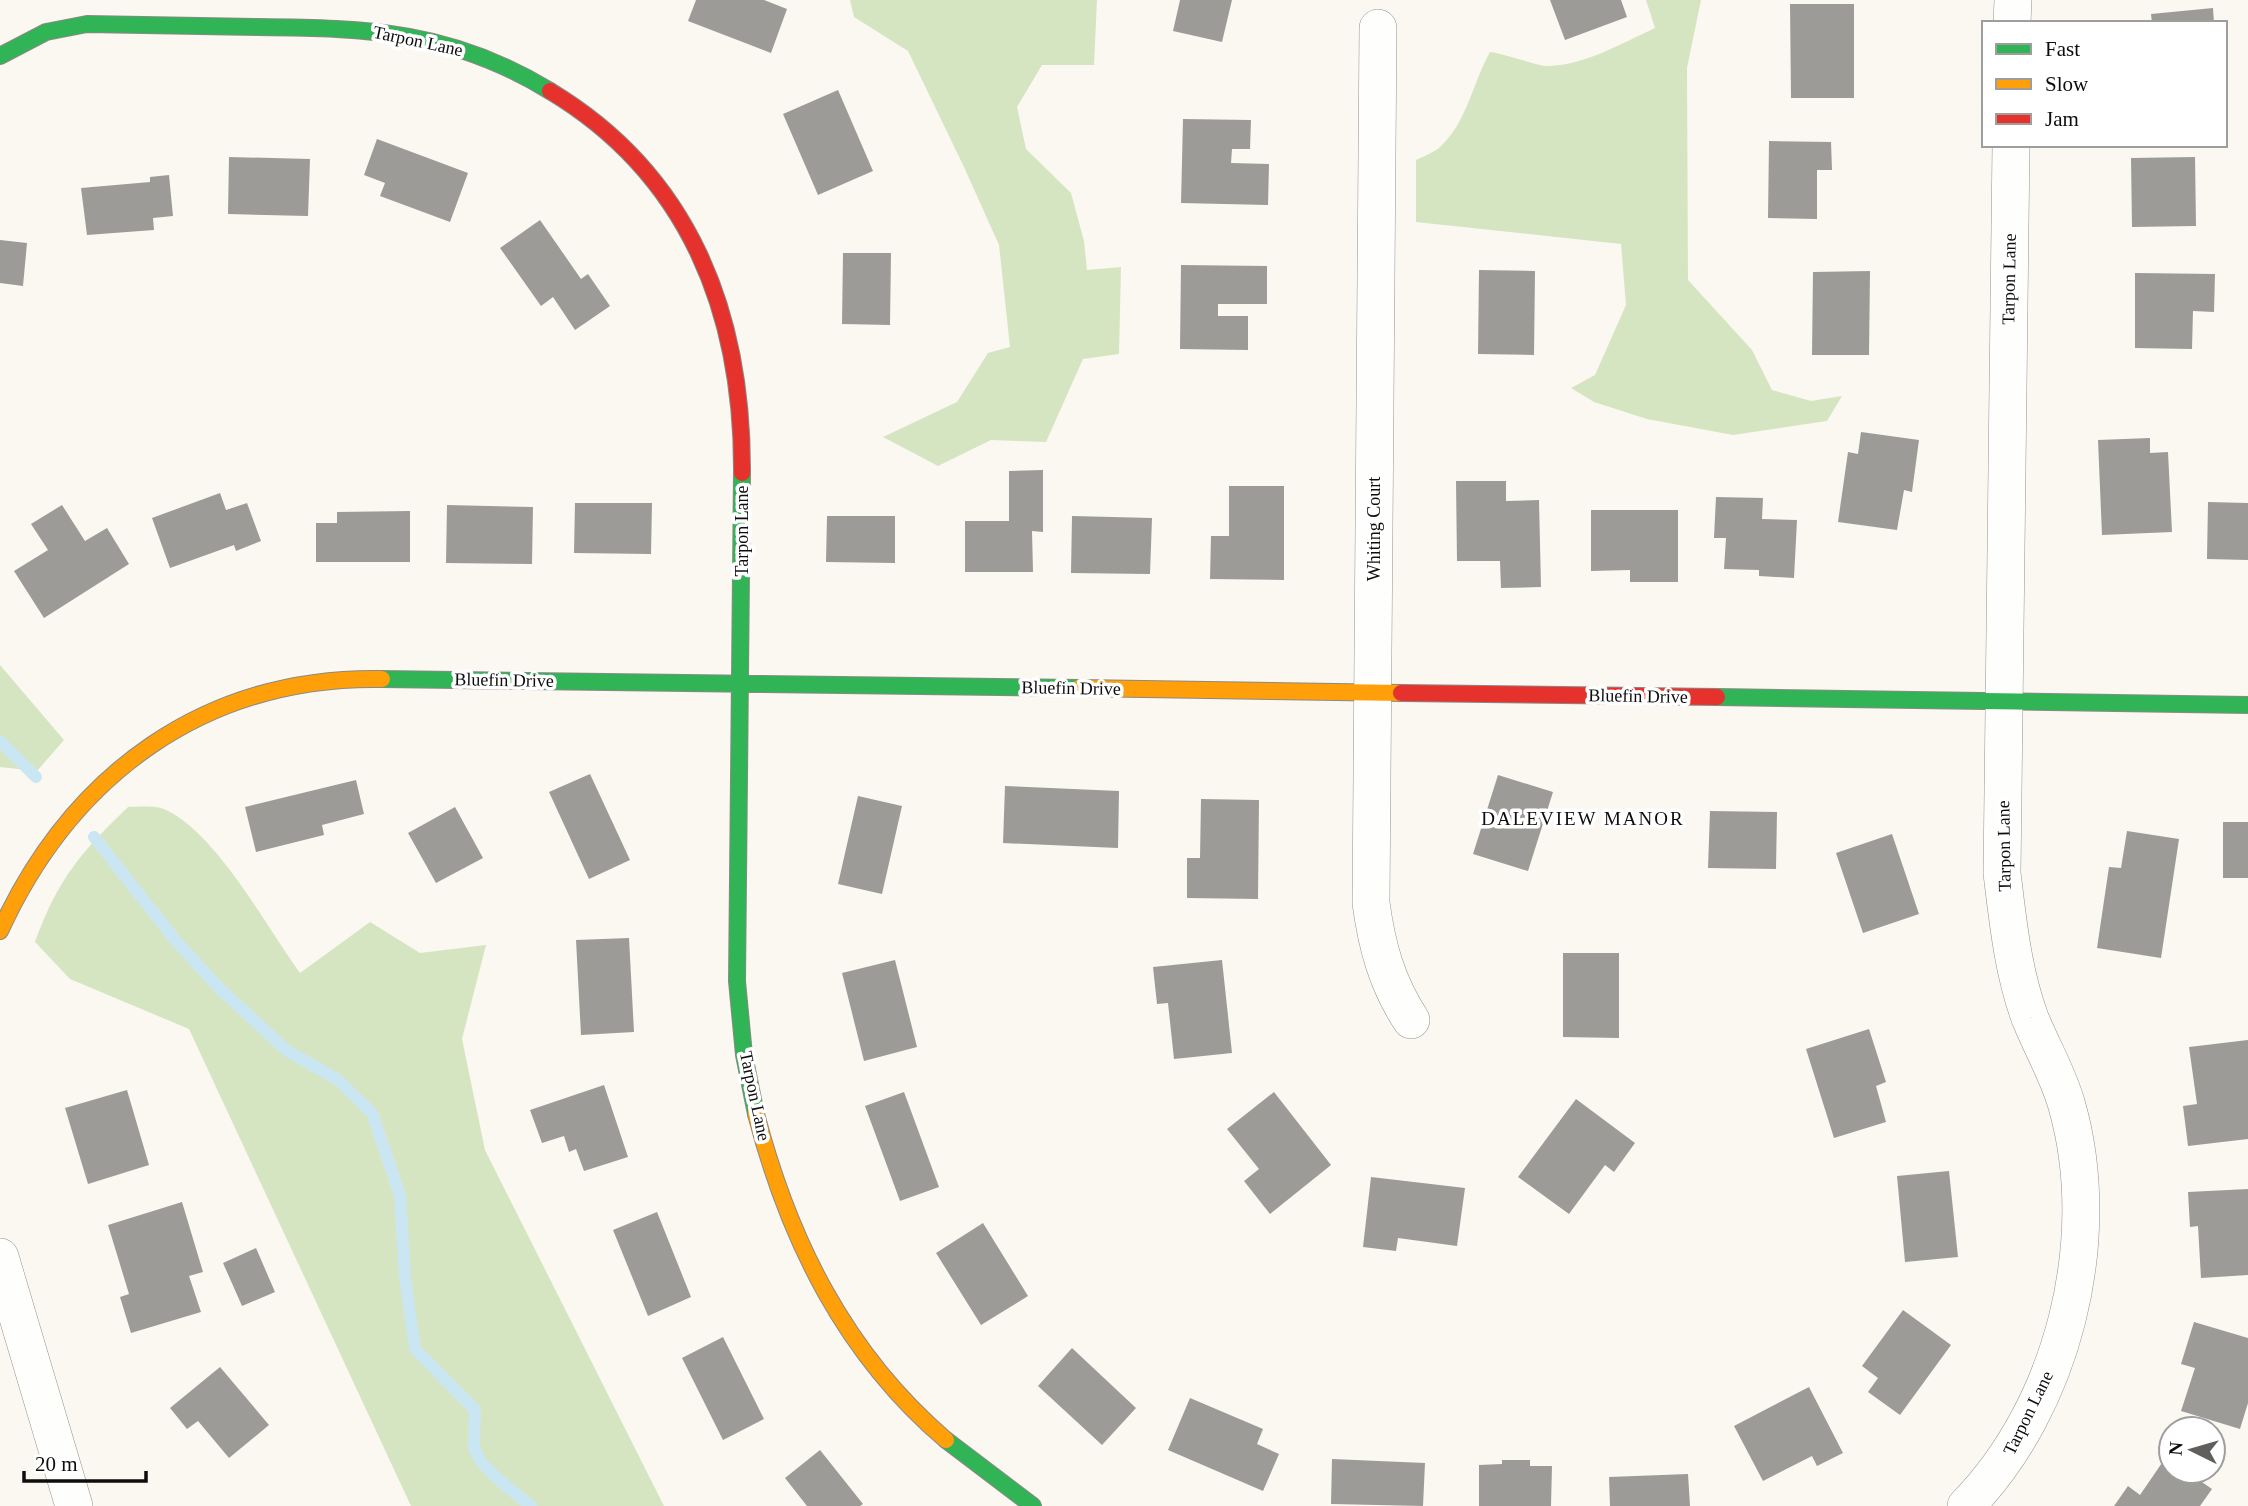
<svg xmlns="http://www.w3.org/2000/svg" width="2248" height="1506" viewBox="0 0 2248 1506" font-family="'Times New Roman',serif">
	<style>
		.forest { fill: #d6e5c1 }
		.lines { fill: none; stroke-linecap: round; stroke-linejoin: round }
		.stream { stroke: #cae6f2; stroke-width: 12 }
		.building { fill: #9d9b97 }
		.street-casing { stroke: #949390; stroke-width: 38 }
		.fast-casing { stroke: #8a8986; stroke-width: 18 }
		.slow-casing { stroke: #8a8986; stroke-width: 18 }
		.jam-casing { stroke: #8a8986; stroke-width: 18 }
		.street { stroke: #fefefd; stroke-width: 37 }
		.fast { stroke: #30b455; stroke-width: 16 }
		.slow { stroke: #ff9f0a; stroke-width: 16 }
		.jam { stroke: #e5322d; stroke-width: 16 }
		.labels { text-anchor: middle; dominant-baseline: central; stroke-width: 7; stroke-linejoin: round; paint-order: stroke }
		.street-label { font-size: 18px; fill: #0d0d0d; stroke: #fff }
		.neighbourhood-label { font-size: 19px; letter-spacing: 2px; fill: #0d0d0d; stroke: #fff }
	</style>
	<rect width="100%" height="100%" fill="#faf8f1"/>
	<path class="forest" d="M850,0H1097L1094,65H1042L1017,107L1026,149L1071,193L1084,241L1087,270L1121,267L1119,354L1083,359L1046,442L991,440L938,466L883,437L957,402L988,353L1010,347L999,245L964,167L908,51L854,17Z
		M1646,0H1701L1687,68L1688,280L1752,350L1772,390L1811,401L1842,396L1827,421L1733,435L1647,419L1594,402L1571,388L1595,375L1626,305L1621,244L1416,222V160C1424,156 1435,152 1441,146C1467,122 1473,82 1490,52C1506,54 1537,66 1548,66C1586,65 1622,43 1655,28Z
		M0,665L64,740L37,771L0,767Z
		M128,807C140,807 156,805 166,810C217,834 266,926 300,973L370,922L420,953L486,945L462,1039L485,1150L664,1506H411L189,1029L70,979L35,942C58,879 80,853 128,807Z"/>
	<g class="lines">
		<path class="stream" d="M0,741L36,777
			M94,837L176,941L219,988L286,1050L338,1080L372,1113L400,1195L405,1278L415,1349L475,1410L474,1448L482,1463L500,1481L531,1506"/>
	</g>
	<path class="building" d="M696,0H764L787,9L771,53L688,21Z
		M1180,0H1232L1222,42L1173,31Z
		M1550,0H1621L1627,17L1565,40Z
		M1790,4H1854V98H1791Z
		M2213,8L2214,23H2152L2151,14Z
		M838,90L873,171L818,195L783,114Z
		M1183,119L1251,120L1250,149H1232L1231,163L1269,164L1268,205L1181,203Z
		M377,139L468,173L450,222L380,196L385,183L364,175Z
		M1769,141L1831,142L1832,170H1817V219L1768,218Z
		M229,157L310,159L308,216L228,214Z
		M2195,157L2196,226L2132,227L2131,158Z
		M169,175L173,216L153,218L154,230L87,235L81,188L150,182V177Z
		M540,220L581,279L588,274L610,306L575,330L553,297L541,306L500,248Z
		M0,240L27,243L23,286L0,283Z
		M843,253H891L890,325L842,324Z
		M1181,265L1267,266V304H1218V316H1248V350L1180,349Z
		M1479,270L1535,271L1534,355L1478,354Z
		M1870,271L1869,355H1812L1813,272Z
		M2135,273L2215,274L2214,312L2193,311L2192,349L2135,348Z
		M1861,432L1919,440L1912,492L1904,490L1897,530L1838,522L1848,452L1858,454Z
		M2150,438V453L2168,452L2172,532L2102,535L2098,440Z
		M1043,470V532L1032,531L1033,572H965V521H1009V471Z
		M1456,481H1506V501L1539,500L1541,587L1501,588L1500,561H1457Z
		M1229,486H1284V580L1210,579L1211,536H1229Z
		M220,493L226,510L247,503L261,541L236,551L234,545L170,568L152,518Z
		M1716,497L1763,498L1762,519L1797,520L1794,578L1759,576V570L1724,569L1726,538H1714Z
		M2208,502L2248,503V560L2207,559Z
		M575,503H652L651,554L574,553Z
		M62,505L85,541L107,528L129,564L44,618L14,571L48,550L31,524Z
		M447,505L533,507L532,564L446,563Z
		M1591,510H1678V582H1630V570L1591,571Z
		M410,511V562H316V523H337V512Z
		M827,516H895V563L826,562Z
		M1072,516L1152,518L1150,574L1071,573Z
		M590,774L630,860L589,879L549,792Z
		M1498,775L1553,792L1528,871L1473,854Z
		M356,780L364,814L322,825L324,835L256,852L245,807Z
		M1005,786L1119,791L1118,848L1003,843Z
		M858,796L902,806L882,894L838,884Z
		M1201,799L1259,800L1258,899L1187,898V858H1200Z
		M455,807L483,858L436,883L408,833Z
		M1710,811L1777,812L1776,869L1708,868Z
		M2223,822H2248V878H2223Z
		M2127,831L2179,839L2161,958L2097,948L2109,867L2121,868Z
		M1892,834L1919,914L1863,933L1836,853Z
		M629,938L634,1032L581,1035L576,940Z
		M1563,953H1619V1038L1563,1037Z
		M895,960L917,1047L864,1061L842,973Z
		M1222,960L1232,1053L1174,1059L1168,1003L1157,1004L1153,967Z
		M1869,1029L1886,1082L1876,1086L1886,1122L1834,1138L1806,1049Z
		M2248,1040V1139L2188,1146L2183,1106L2197,1104L2189,1047Z
		M604,1085L628,1157L584,1171L576,1149L569,1152L564,1136L542,1143L530,1110Z
		M127,1090L149,1165L88,1184L65,1108Z
		M904,1092L939,1187L900,1201L865,1106Z
		M1274,1092L1331,1165L1270,1214L1244,1181L1259,1169L1227,1129Z
		M1576,1099L1635,1143L1614,1172L1605,1165L1569,1214L1518,1177Z
		M1949,1171L1958,1257L1905,1262L1897,1176Z
		M1371,1177L1465,1188L1457,1246L1398,1238L1396,1251L1363,1247Z
		M2248,1189V1275L2201,1278L2198,1226L2190,1227L2188,1192Z
		M182,1202L203,1272L189,1276L201,1312L131,1333L120,1297L129,1294L108,1225Z
		M657,1212L691,1297L648,1316L613,1230Z
		M983,1223L1028,1296L981,1325L936,1253Z
		M256,1248L275,1292L242,1306L223,1263Z
		M1903,1310L1951,1345L1900,1415L1868,1392L1878,1378L1862,1366Z
		M2194,1322L2248,1338V1403L2240,1429L2181,1411L2195,1368L2181,1364Z
		M723,1337L764,1419L723,1440L682,1358Z
		M1072,1348L1136,1408L1102,1445L1038,1386Z
		M220,1367L269,1425L229,1458L198,1421L187,1429L170,1408Z
		M1809,1387L1843,1453L1817,1466L1812,1456L1763,1481L1734,1426Z
		M1190,1398L1263,1429L1257,1444L1279,1454L1263,1491L1168,1450Z
		M820,1450L863,1504L860,1506H807L785,1478Z
		M2166,1457L2171,1461V1471H2186L2212,1489L2200,1506H2114L2128,1486L2140,1495Z
		M1332,1459L1425,1463L1423,1506L1331,1504Z
		M1502,1460H1530V1466H1552L1551,1506H1479V1465L1502,1464Z
		M1688,1474L1690,1506H1610L1609,1477Z"/>
	<g class="lines">
		<g class="street-casing">
			<path id="street" d="M2012,23L2013,0
				M1378,28L1371,903C1377,947 1387,983 1411,1020
				M0,1257L74,1506
				M1966,1506C2063,1407 2105,1240 2067,1106C2059,1076 2042,1048 2030,1018C2013,972 2008,922 2002,873L2011,145"/>
		</g>
		<g class="fast-casing">
			<path id="fast" d="M0,56L46,32L87,24C144,25 201,26 258,27C369,28 452,31 550,91
				M742,473L737,981L744,1055L756,1114
				M382,679L1079,688
				M1717,697L2248,705
				M946,1440L1033,1506"/>
		</g>
		<g class="slow-casing">
			<path id="slow" d="M1079,688L1401,693
				M0,931C72,774 205,676 382,679
				M756,1114C789,1240 845,1354 946,1440"/>
		</g>
		<g class="jam-casing">
			<path id="jam" d="M550,91C690,175 743,314 742,473
				M1401,693L1717,697"/>
		</g>
		<use href="#street" class="street"/>
		<use href="#fast" class="fast"/>
		<use href="#slow" class="slow"/>
		<use href="#jam" class="jam"/>
	</g>
	<g class="labels">
		<g class="street-label">
			<text transform="translate(418 41) rotate(12)">Tarpon Lane</text>
			<text transform="translate(2009 279) rotate(-89)">Tarpon Lane</text>
			<text transform="translate(1374 529) rotate(-90)">Whiting Court</text>
			<text transform="translate(742 531) rotate(-90)">Tarpon Lane</text>
			<text transform="translate(504 680) rotate(1)">Bluefin Drive</text>
			<text transform="translate(1071 688) rotate(1)">Bluefin Drive</text>
			<text transform="translate(1638 696) rotate(1)">Bluefin Drive</text>
			<text transform="translate(2004 846) rotate(-91)">Tarpon Lane</text>
			<text transform="translate(755 1096) rotate(78)">Tarpon Lane</text>
			<text transform="translate(2028 1413) rotate(-64)">Tarpon Lane</text>
		</g>
		<g class="neighbourhood-label">
			<text x="1583" y="818">DALEVIEW MANOR</text>
		</g>
	</g>
	<rect x="1982" y="21" width="245" height="126" fill="#ffffff" stroke="#9e9e9e" stroke-width="2"/>
	<rect x="1996" y="44" width="35" height="10" fill="#30b455" stroke="#9e9e9e" stroke-width="2"/>
	<text x="2045" y="56" font-size="21" fill="#0d0d0d">Fast</text>
	<rect x="1996" y="79" width="35" height="10" fill="#ff9f0a" stroke="#9e9e9e" stroke-width="2"/>
	<text x="2045" y="91" font-size="21" fill="#0d0d0d">Slow</text>
	<rect x="1996" y="114" width="35" height="10" fill="#e5322d" stroke="#9e9e9e" stroke-width="2"/>
	<text x="2045" y="126" font-size="21" fill="#0d0d0d">Jam</text>
	<g transform="translate(2192 1450) rotate(275)"><circle r="33" fill="#ffffff" stroke="#9e9e9e" stroke-width="2"/>
	<path d="M0-5L12 26L0 18L-12 26Z" fill="#605f5d"/>
	<text y="-10" font-size="19" font-weight="bold" text-anchor="middle" fill="#0d0d0d">N</text>
	</g>
	<path d="M24 1471v10h122v-10" fill="none" stroke="#0d0d0d" stroke-width="3.5"/>
	<text x="35" y="1471" font-size="21" fill="#0d0d0d" stroke="#ffffff" stroke-width="5" paint-order="stroke">20 m</text>
</svg>
